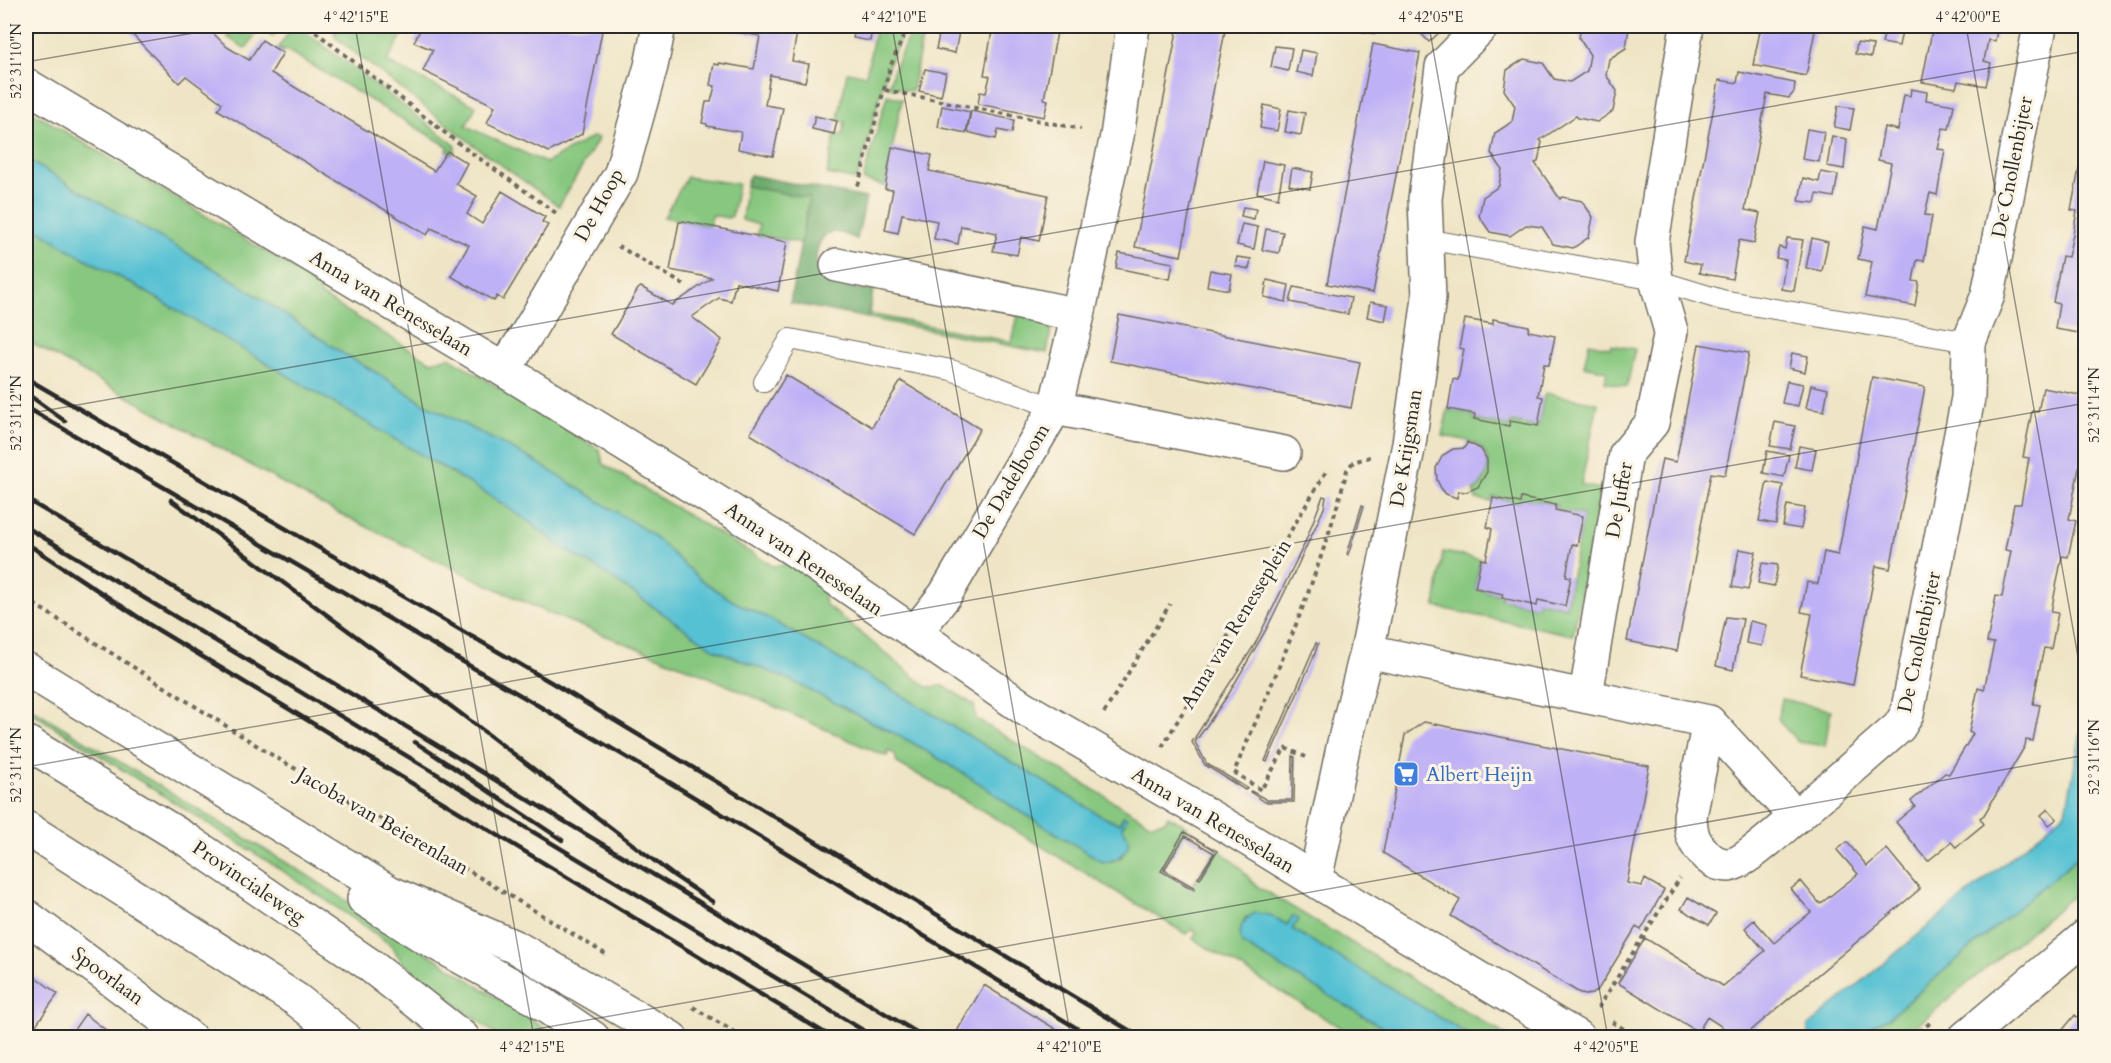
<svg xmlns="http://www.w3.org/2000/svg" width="2111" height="1063" viewBox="0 0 2111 1063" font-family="Cardo,serif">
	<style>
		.green { fill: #87c77f; stroke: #597955; stroke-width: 1.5 }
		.forest { fill: #6dac6e; stroke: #4c6c4c; stroke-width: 1.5 }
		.water { fill: #57c1d3; stroke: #41767f; stroke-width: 1.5 }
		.building { fill: #bfb1f6 }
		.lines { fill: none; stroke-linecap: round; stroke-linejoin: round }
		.service-casing { stroke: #706c61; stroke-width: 22 }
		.minor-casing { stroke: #706c61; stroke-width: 36 }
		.tertiary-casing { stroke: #706c61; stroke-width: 36 }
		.secondary-casing { stroke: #706c61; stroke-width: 36 }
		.primary-casing { stroke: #706c61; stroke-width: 36 }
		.path { stroke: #706c61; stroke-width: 4; stroke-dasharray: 4.5 4.5; stroke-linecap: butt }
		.service { stroke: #fff; stroke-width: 20 }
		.minor { stroke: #fff; stroke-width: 33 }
		.tertiary { stroke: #fff; stroke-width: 33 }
		.secondary { stroke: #fff; stroke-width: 33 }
		.primary { stroke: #fff; stroke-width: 33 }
		.rail { stroke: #2b2b2b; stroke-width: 4.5 }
		.ticks { fill: none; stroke: #2b2b2b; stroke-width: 1.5; stroke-opacity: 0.45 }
		.labels { text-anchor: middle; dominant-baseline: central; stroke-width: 6; stroke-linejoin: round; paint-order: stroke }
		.street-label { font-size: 20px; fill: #2b2b2b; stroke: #fcf5e5 }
		.shop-label { font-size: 20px; fill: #366cbe; stroke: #fcf5e5; text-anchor: start }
		.neatline { fill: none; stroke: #2b2b2b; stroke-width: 2 }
		.ticks-label { font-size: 15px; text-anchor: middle; fill: #2b2b2b }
	</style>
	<rect width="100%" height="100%" fill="#fcf5e5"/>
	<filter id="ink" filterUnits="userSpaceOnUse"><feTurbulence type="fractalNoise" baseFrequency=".0167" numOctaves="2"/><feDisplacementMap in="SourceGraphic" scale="12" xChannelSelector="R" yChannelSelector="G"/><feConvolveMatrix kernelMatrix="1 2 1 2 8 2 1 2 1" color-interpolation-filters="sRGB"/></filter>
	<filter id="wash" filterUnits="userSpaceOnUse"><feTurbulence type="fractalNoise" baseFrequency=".008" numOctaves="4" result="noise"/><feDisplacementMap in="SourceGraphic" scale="24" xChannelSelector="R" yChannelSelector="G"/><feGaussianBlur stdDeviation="1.35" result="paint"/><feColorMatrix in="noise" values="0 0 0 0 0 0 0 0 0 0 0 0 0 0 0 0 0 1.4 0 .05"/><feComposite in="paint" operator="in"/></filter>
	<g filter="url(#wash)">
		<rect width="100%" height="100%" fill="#efe5c6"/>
		<path class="green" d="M239,26H279L273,36L259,28L246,49L227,37Z
			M292,26H298L455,145V150L453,154L447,150L449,147L285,49L283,52L278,49Z
			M337,26H407L387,62L476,106L466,126L546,163L592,137L599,138L559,206L480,150L336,38L334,33L339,28Z
			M876,26H906L888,66L857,180L827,174L835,135H843L845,122L838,120L847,72L866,75Z
			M913,26H933L930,38H922L912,91L889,87L893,71Z
			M887,95L902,99L885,186L863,180Z
			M26,108L318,283L320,295L431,362L449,357L600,450L603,464L773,566L788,564L802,572L823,590L825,604L927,687L944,686L974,705L976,719L1151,824L1165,821L1168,816L1188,827L1163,870L1192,886L1217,848L1241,868L1252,882L1260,888L1509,1037H1472L1292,929L1293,916L1287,925L1270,915L1246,917C1240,927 1239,933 1242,944L1399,1037H1356L1193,939L1197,932L1192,929L1186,934L980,809L897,763L895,754L888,751L887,756L878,753L698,672L548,613L419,552L324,506L26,340V222L75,253L138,287L489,495L528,521L564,549L594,566L716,650L788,679L913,743L979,783L1010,805L1103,862C1132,860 1127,847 1122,826L1127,818L1123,816L1119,824L1101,816L901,695L768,618L733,601L702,581L650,533L533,460L423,403L382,376L347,356L233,280L26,159Z
			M687,177L738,184L732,216L728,218L712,215L710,226L664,217Z
			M746,186L810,198L801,243L757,235L759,225L742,220Z
			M869,314L1012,342L1018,315L1042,321L1051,329L1047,353L868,318Z
			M1589,343L1610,348L1611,345L1635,349L1627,387L1605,382L1607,371L1584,366Z
			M1545,393L1598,403L1581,485L1601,489L1573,635L1435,607L1443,552L1480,559L1475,589L1502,595L1501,599L1537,606L1538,601L1566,607L1583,515L1556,510L1557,505L1521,498L1520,503L1493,497L1492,502L1476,499L1473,491C1490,481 1495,455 1475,444C1466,439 1453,438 1442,436L1448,409L1474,415V420L1510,426L1511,422L1538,427Z
			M1782,699L1831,710L1825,746L1798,742L1778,720Z
			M26,705L305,874L558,1037H499L403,963L391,945L348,915L272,864L26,709Z
			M2085,851V885L2084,887L1903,1037L1859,1038L1873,1025L1888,1018Z"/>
		<path class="forest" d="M751,175L866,198L857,239C849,236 838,230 829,233C814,239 811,273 825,282C835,288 854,288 867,290L870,286L874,287L868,318L790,303L809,198L746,186L748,178Z"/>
		<path class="water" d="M26,159L233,280L347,356L382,376L423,403L533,460L650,533L702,581L733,601L768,618L901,695L1101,816L1119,824L1124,816L1128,818L1122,826C1123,829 1125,832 1127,835C1133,851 1117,861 1103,862L1010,805L979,783L913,743L788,679L716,650L594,566L564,549L528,521L489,495L138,287L75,253L26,222Z
			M2085,711V851L1888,1018L1873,1025L1859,1037H1809L1808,1026L2066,812Z
			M1255,913L1270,915L1287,925L1293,916L1299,919L1292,929L1472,1037H1399L1242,944C1238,929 1241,920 1255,913Z"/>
		<g id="blocks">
			<path class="building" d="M124,26H206L227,47L249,60L262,40L283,53L271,73L434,171L447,151L467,163L456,184L477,196L467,214L482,224L502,191L545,217L542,222L548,225L503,300L497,296L494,301L451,276L469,245L431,228L427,235L218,110L222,103L186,76L179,83Z
				M422,26H603L582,134L549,152L487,123L495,106L423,71L433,50L414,42Z
				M720,26H798L792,61L809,64L805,82L770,75L765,105L783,108L773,156L738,149L741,132L707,126V124L702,123L706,102H711L715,86L710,85L714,64L719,65V63L754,69L760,36L725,30L726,28Z
				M856,26L872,28L870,41L853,38Z
				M941,26H960L955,53L936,49Z
				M993,26H1076L1075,30L1058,27L1044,99L1048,100L1044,117L978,104L980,92L986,93L990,76L984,75Z
				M1178,26H1226L1181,256L1135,247Z
				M1359,26H1378L1376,34L1358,31Z
				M1414,26H1438L1442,30L1429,42Z
				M1581,26H1627L1629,28L1626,48L1609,59L1606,75L1617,91L1613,111L1597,122L1578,118L1576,116L1540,140L1542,142L1538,162L1535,163L1560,199L1562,197L1582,201L1593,217L1589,237L1573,248L1553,244L1542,227L1526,225L1510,236L1490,232L1479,216L1483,197L1499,186L1502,169L1491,153L1495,133L1512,122L1515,106L1504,90L1507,70L1524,59L1543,63L1554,79L1570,82L1587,71L1590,55L1579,38Z
				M1761,26H1816L1806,76L1753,65Z
				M1886,26H1903L1899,46L1882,43Z
				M1933,26L1946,29L1947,26H1998L1995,41L1988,40L1984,61L1991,63L1986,86L1958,81L1956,88L1922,82Z
				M1857,43L1873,45L1871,57L1855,54Z
				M1373,44L1420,53L1373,293L1327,284Z
				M1275,46L1292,48L1288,71L1271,67Z
				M1301,50L1317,53L1313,76L1296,72Z
				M925,69L946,73L941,96L919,91Z
				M1739,72L1795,83L1794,92L1789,98L1767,94L1745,210L1760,213L1754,243L1739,240L1732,279L1699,273L1701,265L1684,261L1719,80L1737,83Z
				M1911,89L1927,92L1926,100L1954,105L1949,129L1943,128L1938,149L1945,150L1937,195L1930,193L1927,205L1925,215L1932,216L1924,261L1917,260L1915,270L1913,281L1919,282L1915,306L1865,297L1872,262L1858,259L1865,226L1878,229L1891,163L1878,160L1884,127L1898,130L1904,95L1910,96Z
				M1264,105L1281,109L1277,131L1260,128Z
				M942,106L970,112L966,133L938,127Z
				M1838,106L1854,108L1850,130L1834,127Z
				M1289,110L1305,113L1301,135L1285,132Z
				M971,111L1014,120L1012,133L998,130L996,139L967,132Z
				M815,116L837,121L834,134L812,129Z
				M1807,129L1824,132L1819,162L1802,159Z
				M1832,136L1847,139L1844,169L1827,166Z
				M892,147L932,155L929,171L1048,195L1039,241L1021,237L1017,255L993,251L997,233L961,226L958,244L946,241L934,239L937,221L902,214L898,233L885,230L893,190L885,189Z
				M1263,161L1284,165L1278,198L1257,193Z
				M2080,164L2085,165V334L2055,329L2059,304L2053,302L2062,256L2068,257L2073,234L2077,211L2071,210Z
				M1292,168L1313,172L1310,189L1289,185Z
				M1821,172L1838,175L1834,197L1817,194L1815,203L1799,201L1803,178L1819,182Z
				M1243,207L1256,209L1254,219L1241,216Z
				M683,221L787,242L778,291L736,282L731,301L719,298L692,317L722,340L696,384L611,334L638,289L641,287L672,305L712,278L670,270L679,222H682Z
				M1242,224L1258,227L1254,249L1237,245Z
				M1266,229L1283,232L1279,253L1262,250Z
				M1787,238L1803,240L1794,291L1781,289L1786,260L1776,258L1779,247L1785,249Z
				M1812,238L1828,242L1822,271L1806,268Z
				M1119,253L1173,263L1170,279L1116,268Z
				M1237,257L1251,259L1249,269L1235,266Z
				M1210,270L1232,274L1229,290L1207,286Z
				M1267,280L1289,285L1286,302L1264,297Z
				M1294,287L1351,298L1348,314L1290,302Z
				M1370,302L1388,305L1385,321L1367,317Z
				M1119,315L1360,362L1351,408L1110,361Z
				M1465,319L1493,324V319L1529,326L1528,331L1555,336L1549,365L1544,364L1538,396L1543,397L1538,426L1510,421L1509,426L1474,419L1475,414L1448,409L1453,379L1458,380L1464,349L1459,348Z
				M1699,344L1749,353L1725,475L1711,473L1677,651L1627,641L1662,459L1676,462Z
				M1792,353L1808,356L1805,372L1789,368Z
				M786,375L872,427L901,381L980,429L915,534L750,434Z
				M1872,377L1925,387L1890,569L1876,566L1853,685L1800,675L1812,614L1801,612L1807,582L1818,584L1824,552L1838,555Z
				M1787,381L1803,384L1798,406L1782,403Z
				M1811,385L1828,389L1824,411L1806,408Z
				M2043,388L2085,396V464L2080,463L2069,519L2076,521L2068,557L2062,556L2051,612L2058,613L2051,649L2044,648L2038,676L2033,704L2040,705L2033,741L2026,740L2025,746L1984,815L1980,818L1984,824L1956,847L1951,842L1928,861L1896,822L1915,806L1911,801L1945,773L1949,774L1973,734L1969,732L1978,688L1984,690L1994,643L1987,642L1996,596L2002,597L2011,551L2005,550L2014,504H2021L2029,458L2023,457L2032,411L2038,412Z
				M1775,422L1795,426L1790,449L1770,446Z
				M1467,442L1481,449L1487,460V472L1478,487L1466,492L1458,491L1457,498L1446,494L1441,488L1437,480L1436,468L1443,455L1453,449L1465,448Z
				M1799,446L1816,449L1812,470L1795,467Z
				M1767,451L1789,455L1784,477L1763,473Z
				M1767,482L1783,485L1776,524L1759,521Z
				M1323,496L1326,497L1324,508L1297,567L1267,628L1228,695L1195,742L1207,764L1247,788L1245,790L1205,765L1192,742L1255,644L1304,545Z
				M1493,498L1520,503L1521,498L1556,505L1555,510L1583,516L1577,545L1572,544L1566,576L1571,577L1565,606L1538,600L1537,606L1502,598L1503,594L1475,588L1481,559L1486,560L1492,529L1487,527Z
				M1362,505L1364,506L1349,555L1347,554Z
				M1787,505L1805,508L1801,529L1783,526Z
				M1739,549L1756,552L1748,590L1732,587Z
				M1762,563L1778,565L1774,586L1758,583Z
				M1726,617L1743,619L1733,670L1716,666Z
				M1750,621L1767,625L1762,646L1746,643Z
				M1316,643L1318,644L1314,656L1267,762L1265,761Z
				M1424,722L1649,766L1627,883L1642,886L1645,879L1664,890L1641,930L1636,927L1599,988L1592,994L1585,995L1578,992L1451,916L1460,900L1383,853L1405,735Z
				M1293,756L1295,757L1294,802H1265L1250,792L1251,791L1267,800H1292Z
				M2048,809L2057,819L2049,825L2041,815Z
				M1184,832L1217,851L1200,879L1198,878L1214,853L1185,836L1164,870L1195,888L1194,890L1161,871Z
				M1847,842L1867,866L1887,849L1920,889L1742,1038H1727L1731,1035L1727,1030L1707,1017L1698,1032L1618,983L1645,938L1723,986L1765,951L1745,928L1754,920L1774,943L1811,912L1791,889L1801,881L1820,904L1858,874L1837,850Z
				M1688,897L1716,914L1709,925L1681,909Z
				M26,970L58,994L33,1029L26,1023Z
				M984,985L1070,1038H953Z
				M85,1014L116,1038H68Z
				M2075,1015L2085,1024V1038H2056Z"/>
		</g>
	</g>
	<g filter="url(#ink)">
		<use href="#blocks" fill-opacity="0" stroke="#706c61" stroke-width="1.5"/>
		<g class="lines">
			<g class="service-casing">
				<path id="service" d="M1426,239L1656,280L1722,300L1969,342
					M764,382L790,339L951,370L1055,408"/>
			</g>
			<g class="minor-casing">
				<path id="minor" d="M837,265L1078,315
					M504,370L530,329L621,173L651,66L659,26
					M1055,408L1284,453
					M915,633L945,595L1055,408L1078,315L1117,136L1133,26
					M1367,651L1709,722L1796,817L1899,727L1907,714L1968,398L1969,342L1988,295L2040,26
					M1586,695L1626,454L1652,423L1671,331L1656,280L1652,242L1687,26
					M1709,722L1690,816C1691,833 1692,840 1704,853C1711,861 1718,865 1728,865C1743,865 1783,827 1796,817
					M1315,880L1344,743L1367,651L1409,444L1429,298L1425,199L1442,67L1482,26
					M26,916L190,1038"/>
			</g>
			<g class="tertiary-casing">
				<path id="tertiary" d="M26,85L504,370L793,549L1022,707L1238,833L1349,901L1579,1038
					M1965,1038L2086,936"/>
			</g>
			<g class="secondary-casing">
				<path id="secondary" d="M26,669L389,892L517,948L671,1038
					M364,899L423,936L528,994L593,1038"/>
			</g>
			<g class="primary-casing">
				<path id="primary" d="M26,742L187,840L367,963L463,1038
					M26,828L297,1000L345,1038"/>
			</g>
			<path class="path" d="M308,26L462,146L556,213
				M885,90L1081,129
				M858,186L890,67L908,26
				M618,246L686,286
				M26,599L272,755L456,863L607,955
				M1104,713L1170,604
				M1162,747L1327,470
				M1306,757L1285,748L1261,790L1234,772C1277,673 1320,575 1347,470L1353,462L1370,457
				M693,1007L744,1038
				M1598,1008L1680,878
				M1612,1022L1639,1038
				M1913,1038L1932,1021"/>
			<use href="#service" class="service"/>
			<use href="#minor" class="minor"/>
			<use href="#tertiary" class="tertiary"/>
			<use href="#secondary" class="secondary"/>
			<use href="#primary" class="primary"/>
			<path class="rail" d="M26,378L554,684L1142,1038
				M26,393L65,421
				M26,407L664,779L1093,1038
				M26,499L926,1038
				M171,500L456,710L673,875L713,902
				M26,527L876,1038
				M26,543L150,625L833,1038
				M415,742L562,840"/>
		</g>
	</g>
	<path class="ticks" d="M355,26L534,1038M892,26L1071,1038M1429,26L1608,1038M1966,26L2086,702M26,62L234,26M26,414L2086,51M26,767L2086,403M486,1038L2086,755"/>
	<defs>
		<g id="supermarket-square" transform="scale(1.35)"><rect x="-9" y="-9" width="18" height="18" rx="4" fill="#3f7fe0" stroke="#fcf5e5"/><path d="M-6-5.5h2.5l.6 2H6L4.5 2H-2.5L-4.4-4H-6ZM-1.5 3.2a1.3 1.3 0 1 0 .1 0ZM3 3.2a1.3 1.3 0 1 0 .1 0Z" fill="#fff"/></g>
	</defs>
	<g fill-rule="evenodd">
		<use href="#supermarket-square" x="1406" y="774"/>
	</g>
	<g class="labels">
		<g class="street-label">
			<text transform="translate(2012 167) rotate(-79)">De Cnollenbijter</text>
			<text transform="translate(599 205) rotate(-61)">De Hoop</text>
			<text transform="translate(391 303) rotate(31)">Anna van Renesselaan</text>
			<text transform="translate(1406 448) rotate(-81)">De Krijgsman</text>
			<text transform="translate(1011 481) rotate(-59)">De Dadelboom</text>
			<text transform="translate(1619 500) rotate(-80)">De Juffer</text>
			<text transform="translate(804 559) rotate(34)">Anna van Renesselaan</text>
			<text transform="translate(1236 624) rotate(-59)">Anna van Renesseplein</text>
			<text transform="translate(1919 642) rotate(-78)">De Cnollenbijter</text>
			<text transform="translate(1213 820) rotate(31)">Anna van Renesselaan</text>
			<text transform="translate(383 821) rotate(30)">Jacoba van Beierenlaan</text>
			<text transform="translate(249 882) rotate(34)">Provincialeweg</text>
			<text transform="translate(108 976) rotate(36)">Spoorlaan</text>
		</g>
		<g class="shop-label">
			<text x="1426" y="774">Albert Heijn</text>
		</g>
	</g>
	<rect width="2111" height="1063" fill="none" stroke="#fcf5e5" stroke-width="66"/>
	<rect x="33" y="33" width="2045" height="997" class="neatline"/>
	<g class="ticks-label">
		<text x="356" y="22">4°42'15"E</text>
		<text x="894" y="22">4°42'10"E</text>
		<text x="1431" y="22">4°42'05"E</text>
		<text x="1968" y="22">4°42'00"E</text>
		<text transform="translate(16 61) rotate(-90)" y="5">52°31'10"N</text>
		<text transform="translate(2094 405) rotate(-90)" y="5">52°31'14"N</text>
		<text transform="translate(16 413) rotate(-90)" y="5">52°31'12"N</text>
		<text transform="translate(2094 757) rotate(-90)" y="5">52°31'16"N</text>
		<text transform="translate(16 765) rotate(-90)" y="5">52°31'14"N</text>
		<text x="532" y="1052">4°42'15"E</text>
		<text x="1069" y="1052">4°42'10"E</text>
		<text x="1606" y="1052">4°42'05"E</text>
	</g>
</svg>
